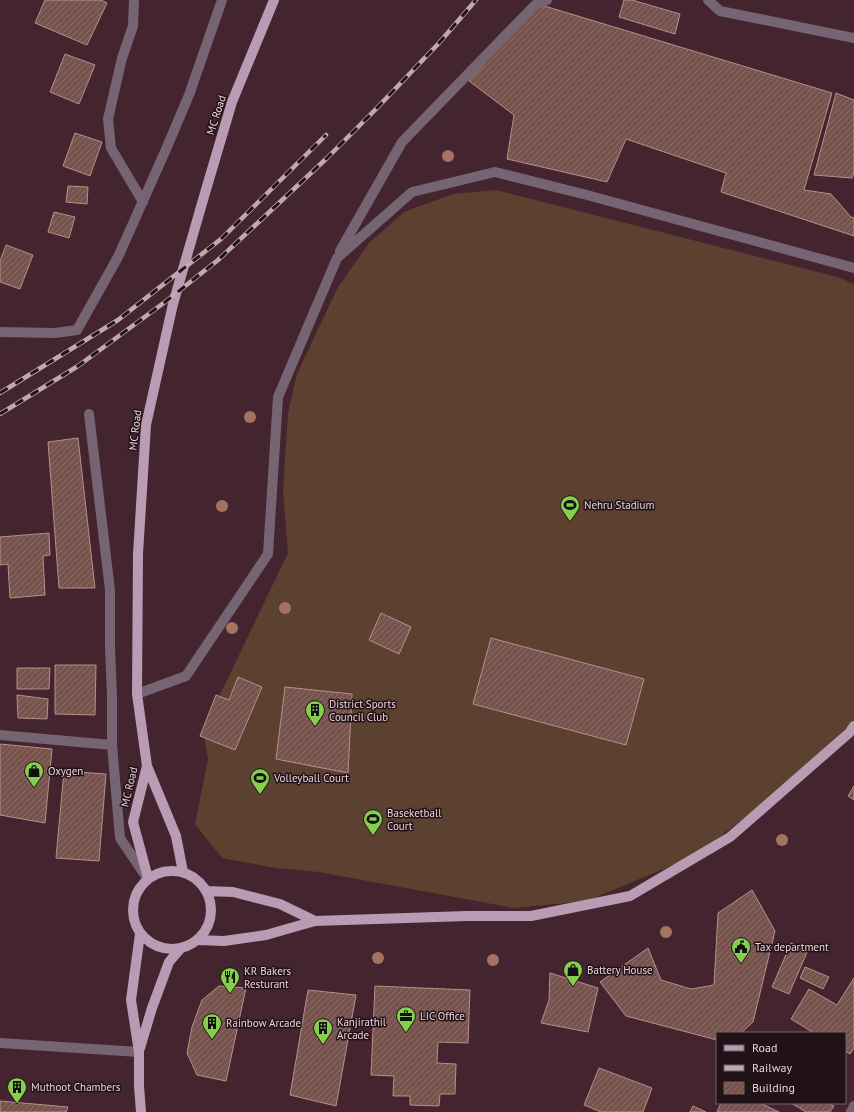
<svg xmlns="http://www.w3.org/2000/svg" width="854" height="1112" viewBox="0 0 854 1112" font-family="'PT Sans',sans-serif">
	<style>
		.pitch { fill: #5d4130 }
		.building { fill: url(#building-hatch); stroke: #b88f8a }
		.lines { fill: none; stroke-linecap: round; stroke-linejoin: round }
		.minor { stroke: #756572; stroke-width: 10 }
		.major { stroke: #ba9bb4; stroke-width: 10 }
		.rail-casing { stroke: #c0a8af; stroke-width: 4.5 }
		.rail { stroke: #211217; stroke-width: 3; stroke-dasharray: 9; stroke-linecap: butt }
		.tree { fill: #a47362 }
		.labels { text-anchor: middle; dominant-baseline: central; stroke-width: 3; stroke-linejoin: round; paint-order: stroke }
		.street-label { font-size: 11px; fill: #ead4da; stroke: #211217 }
		.poi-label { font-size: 11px; fill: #ead4da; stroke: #211217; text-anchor: start }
	</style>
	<defs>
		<pattern id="building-hatch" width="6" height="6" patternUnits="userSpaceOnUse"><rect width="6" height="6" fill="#77534e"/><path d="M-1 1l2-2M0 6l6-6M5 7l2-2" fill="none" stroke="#8a6b67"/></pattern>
	</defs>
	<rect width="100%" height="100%" fill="#44242e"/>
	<path class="pitch" d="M496,190L841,278L854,285V720L785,787L693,857L586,901L514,908L319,872L276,868L222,858L195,824L208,759L203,730L288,553L283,490L288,413L297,374L337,289L369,243L404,212L453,194Z"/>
	<path class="building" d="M45,0H101L107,3L87,45L35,23Z
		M624,0H632L680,14L675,34L619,17Z
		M538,4L832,93L804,190L831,194L851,217L854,218V236L721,192L726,173L626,139L607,182L507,159L514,115L469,81Z
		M65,54L95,65L79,104L50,92Z
		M836,93L854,100V172L852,178L814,175Z
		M75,133L102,142L90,176L63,166Z
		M68,186L88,187L87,204L66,202Z
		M54,212L75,217L69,238L48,232Z
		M6,245L33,255L20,289L0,282V261Z
		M78,438L95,588H59L48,442Z
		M49,533L50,555L43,556L45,595L10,598L8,564L0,565V537Z
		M381,613L411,627L399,654L369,640Z
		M491,638L644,679L626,745L473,704Z
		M55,665H96L95,715L55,714Z
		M17,668H50L49,689H17Z
		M238,677L262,687L235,750L200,736L216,695L229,700Z
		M285,687L352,694L348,773L276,759Z
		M17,695L48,699L47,719L18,718Z
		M0,744L52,749L45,823L0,815Z
		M64,771L106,774L99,861L56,858Z
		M854,786V800L848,796Z
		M752,890L775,931L753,1022L741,1033H717V1040L626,1016L600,982L648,948L661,980L691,989L714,985L718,913Z
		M791,943L808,950L789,994L772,987Z
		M805,967L829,977L823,989L800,978Z
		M550,973L598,988L588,1032L541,1023L549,1000Z
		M854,978V1048L850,1054L845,1051V1033H814L791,1019L809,989L837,1005Z
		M219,986L246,988L226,1081L197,1075L187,1053L192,1027L202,1000Z
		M375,986L470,990L468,1043L438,1042L437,1063L456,1064L455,1094H440L439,1106L410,1105V1096H393L394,1076L371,1075Z
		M308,990L356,995L336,1106L290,1095Z
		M599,1068L652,1088L643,1112H601L584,1105Z
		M0,1101L68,1107L66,1112H0Z
		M721,1103H762V1104L779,1112H717Z
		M791,1103H828L834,1106L830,1112H806Z
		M693,1106L706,1112H690Z"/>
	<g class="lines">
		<path class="minor" d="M134,0L133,26L122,58L108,119L111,148L143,202
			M708,0L720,11L854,38
			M340,251L402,142L535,5L547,0
			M0,332L55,333L77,330L118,257L167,147L189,95L222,0
			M89,414L110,590V646L112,698V745L120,838L147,878
			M137,694L186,676L268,554L278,397L337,258L412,192L495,172L587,195L854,268
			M0,735L112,745
			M0,1043L139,1052
			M851,1112L854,1106"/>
		<path class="major" d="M147,766L176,836L183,872
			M133 910a39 39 0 1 1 78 0a39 39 0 1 1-78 0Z
			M148,878L133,822L147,766L137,694L138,554L146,425L173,304L205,193L232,102L274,0
			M206,891L233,892L280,904L315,921
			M140,934L131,1000L139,1052V1086L141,1112
			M197,940L224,941L266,935L315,921L467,916H531L630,896L730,837L849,733L854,726
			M140,1048L152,1008L169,962L181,948"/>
		<g class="rail-casing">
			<path id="rail" d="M0,393L118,320L221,239L326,135
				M0,414L78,366L165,302L218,260L327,158L375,110L439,43L476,0"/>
		</g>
		<use href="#rail" class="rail"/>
	</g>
	<g class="tree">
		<circle cx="448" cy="156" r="6"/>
		<circle cx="250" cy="417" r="6"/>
		<circle cx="222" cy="506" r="6"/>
		<circle cx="285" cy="608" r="6"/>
		<circle cx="232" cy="628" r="6"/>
		<circle cx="782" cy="840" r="6"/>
		<circle cx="666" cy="932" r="6"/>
		<circle cx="378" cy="958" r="6"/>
		<circle cx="493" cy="960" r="6"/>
	</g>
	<defs>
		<g id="stadium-pin" transform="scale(1)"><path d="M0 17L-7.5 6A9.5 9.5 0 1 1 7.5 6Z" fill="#85cf4d" stroke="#211217"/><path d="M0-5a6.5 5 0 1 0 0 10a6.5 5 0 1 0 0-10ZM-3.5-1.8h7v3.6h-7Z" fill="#111"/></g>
		<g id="building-pin" transform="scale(1)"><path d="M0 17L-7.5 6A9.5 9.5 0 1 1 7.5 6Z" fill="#85cf4d" stroke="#211217"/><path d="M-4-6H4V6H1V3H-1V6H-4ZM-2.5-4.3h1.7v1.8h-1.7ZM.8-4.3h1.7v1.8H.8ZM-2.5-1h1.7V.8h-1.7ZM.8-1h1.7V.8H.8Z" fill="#111"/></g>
		<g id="shop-pin" transform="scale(1)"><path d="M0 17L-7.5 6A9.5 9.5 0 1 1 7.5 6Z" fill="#85cf4d" stroke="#211217"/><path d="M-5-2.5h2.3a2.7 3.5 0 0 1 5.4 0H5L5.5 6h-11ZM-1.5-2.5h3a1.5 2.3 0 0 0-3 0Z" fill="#111"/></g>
		<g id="civic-pin" transform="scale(1)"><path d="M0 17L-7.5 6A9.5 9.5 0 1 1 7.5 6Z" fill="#85cf4d" stroke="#211217"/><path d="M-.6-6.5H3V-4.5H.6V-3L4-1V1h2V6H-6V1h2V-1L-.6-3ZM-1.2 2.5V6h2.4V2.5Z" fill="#111"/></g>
		<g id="restaurant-pin" transform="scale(1)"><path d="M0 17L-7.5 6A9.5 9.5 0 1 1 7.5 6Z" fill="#85cf4d" stroke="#211217"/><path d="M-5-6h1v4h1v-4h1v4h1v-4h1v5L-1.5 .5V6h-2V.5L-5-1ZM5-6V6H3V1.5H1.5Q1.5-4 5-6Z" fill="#111"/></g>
		<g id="office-pin" transform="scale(1)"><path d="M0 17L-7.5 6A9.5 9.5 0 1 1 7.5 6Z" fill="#85cf4d" stroke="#211217"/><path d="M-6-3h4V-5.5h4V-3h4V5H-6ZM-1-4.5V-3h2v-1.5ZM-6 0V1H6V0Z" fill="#111"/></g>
	</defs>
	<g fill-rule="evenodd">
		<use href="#stadium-pin" x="570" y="505"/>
		<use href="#building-pin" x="315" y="710"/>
		<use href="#shop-pin" x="34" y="771"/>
		<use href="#stadium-pin" x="260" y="778"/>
		<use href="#stadium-pin" x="373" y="819"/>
		<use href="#civic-pin" x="741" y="947"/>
		<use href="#shop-pin" x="573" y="970"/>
		<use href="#restaurant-pin" x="230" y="977"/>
		<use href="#office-pin" x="406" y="1016"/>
		<use href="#building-pin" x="212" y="1023"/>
		<use href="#building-pin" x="323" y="1028"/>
		<use href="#building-pin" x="17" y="1087"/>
	</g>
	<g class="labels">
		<g class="street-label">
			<text transform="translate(216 115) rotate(-72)">MC Road</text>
			<text transform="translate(135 430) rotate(-83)">MC Road</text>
			<text transform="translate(129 787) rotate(-77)">MC Road</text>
		</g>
		<g class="poi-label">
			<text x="584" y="505">Nehru Stadium</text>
			<text x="329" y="704">District Sports<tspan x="329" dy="13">Council Club</tspan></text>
			<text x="48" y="771">Oxygen</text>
			<text x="274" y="778">Volleyball Court</text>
			<text x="387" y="813">Baseketball<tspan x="387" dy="13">Court</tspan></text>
			<text x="755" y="947">Tax department</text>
			<text x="587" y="970">Battery House</text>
			<text x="244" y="971">KR Bakers<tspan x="244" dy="13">Resturant</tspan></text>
			<text x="420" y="1016">LIC Office</text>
			<text x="337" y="1022">Kanjirathil<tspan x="337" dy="13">Arcade</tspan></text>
			<text x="226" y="1023">Rainbow Arcade</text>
			<text x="31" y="1087">Muthoot Chambers</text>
		</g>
	</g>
	<rect x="716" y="1032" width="130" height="72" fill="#211217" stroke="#716065"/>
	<rect x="724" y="1045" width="20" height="6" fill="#ba9bb4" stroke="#716065"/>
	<text x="752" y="1052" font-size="12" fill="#ead4da">Road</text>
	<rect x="724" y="1065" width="20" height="6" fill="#c0a8af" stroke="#716065"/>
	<text x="752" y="1072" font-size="12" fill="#ead4da">Railway</text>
	<rect x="724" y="1082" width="20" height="12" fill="url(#building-hatch)" stroke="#716065"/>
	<text x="752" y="1092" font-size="12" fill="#ead4da">Building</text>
</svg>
